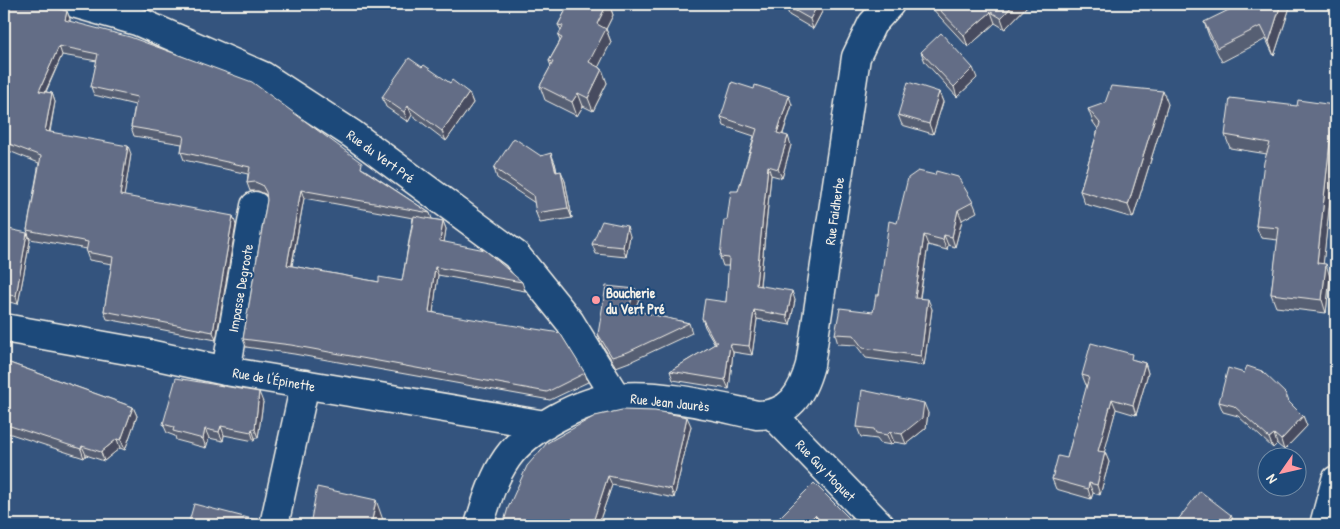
<svg xmlns="http://www.w3.org/2000/svg" width="1340" height="529" viewBox="0 0 1340 529" font-family="'Patrick Hand',sans-serif">
	<style>
		.lines { fill: none; stroke-linecap: round; stroke-linejoin: round }
		.street-casing { stroke: #f4f1e8; stroke-width: 31 }
		.secondary-casing { stroke: #f4f1e8; stroke-width: 31 }
		.street { stroke: #1f4a7a; stroke-width: 28 }
		.secondary { stroke: #1f4a7a; stroke-width: 28 }
		.wall { fill: #565e73; stroke: #f4f1e8; fill-rule: evenodd }
		.shaded-wall { fill: #464c5e; stroke: #f4f1e8 }
		.building { fill: #646d86; stroke: #f4f1e8 }
		.poi-dot { fill: #ff9aa2; stroke: #1f4a7a; stroke-width: 2 }
		.labels { text-anchor: middle; dominant-baseline: central; stroke-width: 4; stroke-linejoin: round; paint-order: stroke }
		.street-label { font-size: 14px; fill: #f4f1e8; stroke: #1f4a7a }
		.poi-label { font-size: 14px; font-weight: bold; fill: #f4f1e8; stroke: #1f4a7a; text-anchor: start }
	</style>
	<rect width="100%" height="100%" fill="#34547e"/>
	<filter id="ink" filterUnits="userSpaceOnUse"><feTurbulence type="fractalNoise" baseFrequency=".02" numOctaves="2"/><feDisplacementMap in="SourceGraphic" scale="10" xChannelSelector="R" yChannelSelector="G"/><feConvolveMatrix kernelMatrix="1 2 1 2 8 2 1 2 1" color-interpolation-filters="sRGB"/></filter>
	<g filter="url(#ink)">
		<g class="lines">
			<g class="street-casing">
				<path id="street" d="M77,4L137,21L263,76L352,134L516,255L570,322L616,397
					M226,371L255,206
					M274,525L305,384
					M1324,525L1336,480"/>
			</g>
			<g class="secondary-casing">
				<path id="secondary" d="M4,328L144,353L226,371L545,425
					M773,415L880,525
					M479,525C486,503 493,478 507,458C527,429 582,400 618,397C664,393 713,406 757,415C790,415 802,394 810,365L856,57L872,24L890,4"/>
			</g>
			<use href="#street" class="street"/>
			<use href="#secondary" class="secondary"/>
		</g>
		<path class="wall" d="M4,4L67,11L70,19V22L365,170L430,213L432,219L443,221L446,229L444,242L522,282L525,291L438,275L433,312L585,373L588,382L550,400L294,354L246,347L243,339L267,200V197L265,194L258,191H250L247,183L248,174L184,160L181,152L182,144L134,136L131,127L135,105L94,95L91,87L97,61L62,55L46,92L52,93L55,102L50,132L131,154L124,196L236,225L216,340L107,319L104,311L112,264L89,260L86,252L87,249L30,239L27,230L39,163L4,149ZM304,198L413,218L402,281L379,282L292,266Z
			M190,4H200V7Z
			M569,4H609L613,15L606,29L611,42L598,67L607,83L593,111L583,106L577,116L545,100L540,86L551,66L549,61L560,41L558,36L561,30L558,25Z
			M785,4H826L813,29L789,15Z
			M928,4H1029L1005,29L995,23L968,47Z
			M1291,4L1274,56L1266,39L1222,62L1209,36L1204,22Z
			M921,52L977,78L957,97L925,62Z
			M422,67L450,83L469,93L473,103L446,141L412,115L408,122L386,107L382,97Z
			M939,92L943,102L933,134L902,125L898,115Z
			M1168,104L1133,218L1085,204L1080,191L1098,129L1093,122L1088,109Z
			M792,105L783,134L791,145L782,178L771,175L760,286L795,300L790,325L757,319L752,355L733,352L729,389L673,380L670,371L715,344L705,327L702,318L726,302L729,266H723L720,257L727,220L738,191L754,136L724,126L721,117Z
			M1334,105L1336,110V142L1323,264L1330,277L1326,313L1276,307L1271,294L1278,240L1261,238L1256,226L1267,154L1230,148L1225,135L1297,106Z
			M541,156L555,163L557,172L565,181L572,218L540,223L536,213L535,203L497,178L494,168Z
			M973,202L977,212L962,220L955,247L948,245L947,250L928,245L920,298L932,309L924,366L866,358L856,345L838,344L835,334L873,312L879,295L897,223Z
			M4,228L30,241L18,304L4,301Z
			M630,236L626,257L596,254L592,244Z
			M639,299L634,311L689,323L692,333L632,361L616,367L601,343L598,334Z
			M1134,360L1145,363L1148,373L1136,415L1116,409L1104,452L1109,462L1100,495L1093,493L1091,499L1056,489L1052,479L1067,458L1087,386L1086,385L1082,375Z
			M4,361L133,407L137,416L125,450L120,448L104,461L86,455L84,458L8,433L5,426H4Z
			M1286,394L1289,402L1303,416L1307,426L1284,450L1277,444L1273,448L1238,416L1223,412L1219,402Z
			M263,402L258,438H255L254,441L224,435L223,441L209,438L206,448L176,440L175,436L167,433L163,424Z
			M928,413L926,428L906,444L894,442L891,445L880,443L877,439L861,437L857,427Z
			M595,416L691,426L674,498L612,485L598,525Z
			M814,483L856,525H772Z"/>
		<path class="shaded-wall" d="M607,4H609L613,15L606,29L611,42L594,76L589,62L597,24Z
			M818,4H826L813,29L810,19Z
			M1014,4H1029L1005,29L1001,18Z
			M1281,4H1291L1274,56L1269,42Z
			M67,11L70,19L68,29L65,20Z
			M991,12L995,23L968,47L964,35Z
			M59,46L62,55L42,99L39,91Z
			M973,68L977,78L957,97L954,87Z
			M602,69L607,83L593,111L588,98Z
			M1163,91L1168,104L1133,218L1128,205Z
			M939,92L943,102L933,134L929,124Z
			M52,93L55,102L48,139L45,131Z
			M469,93L473,103L446,141L442,131Z
			M578,93L583,106L577,116L572,102Z
			M789,96L792,105L780,142L777,133Z
			M1334,105L1336,110V142L1322,276L1317,263Z
			M408,106L412,115L408,122L404,112Z
			M788,136L791,145L782,178L778,169Z
			M128,146L131,154L123,203L120,195Z
			M551,153L555,163L559,182L556,172Z
			M768,166L771,175L759,294L756,285Z
			M561,171L565,181L572,218L568,208Z
			M301,190L304,198L290,274L287,265Z
			M958,210L962,220L955,247L952,237Z
			M233,216L236,225L216,340L213,332Z
			M443,221L446,229L443,249L440,241Z
			M627,226L630,236L626,257L623,247Z
			M27,233L30,241L18,304L16,296Z
			M924,235L928,245L918,308L915,298Z
			M944,235L948,245L947,250L943,240Z
			M1326,264L1330,277L1326,313L1322,300Z
			M435,267L438,275L432,320L429,312Z
			M636,289L639,299L631,319L628,309Z
			M792,291L795,300L790,325L787,316Z
			M928,299L932,309L924,366L921,356Z
			M754,310L757,319L752,355L749,346Z
			M730,344L733,352L729,389L725,380Z
			M1145,363L1148,373L1136,415L1133,405Z
			M259,392L263,402L258,438L255,429Z
			M1112,399L1116,409L1102,461L1098,451Z
			M924,403L928,413L926,428L906,444L902,434Z
			M133,407L137,416L125,450L121,440Z
			M1303,416L1307,426L1284,450L1281,440Z
			M687,417L691,426L674,498L671,489Z
			M221,426L224,435L223,441L219,432Z
			M205,429L209,438L206,448L203,439Z
			M252,429L255,438L254,441L251,432Z
			M890,432L894,442L891,445L887,435Z
			M1274,434L1277,444L1273,448L1269,438Z
			M117,439L120,448L104,461L101,452Z
			M82,446L86,455L84,458L81,449Z
			M1105,452L1109,462L1100,495L1097,485Z
			M608,476L612,485L598,525H592Z
			M1089,483L1093,493L1091,499L1088,489Z
			M376,500L383,520L382,525H371Z
			M815,515L819,525H805Z
			M1231,515L1235,525L1229,519Z"/>
		<path class="building" d="M4,4H42L67,11L65,20L130,37L252,82L362,163L361,168L430,213L301,190L287,265L379,282V277L402,281L414,216L443,221L440,241L485,250L522,282L435,267L429,312L560,333L585,373L547,392L291,345L243,339L267,200L266,192L262,185L255,182L247,183L250,167L181,152L184,136L131,127L137,97L91,87L98,54L59,46L39,91L52,93L45,131L128,146L120,195L233,216L213,332L104,311L113,257L86,252L88,242L27,230L41,156L4,142Z
			M569,4H607L597,24L606,29L589,62L602,69L588,98L578,93L572,102L540,86L553,62L549,61L562,38L558,36L563,26L558,25Z
			M785,4H818L810,19L785,5Z
			M934,4H1014L1001,18L991,12L964,35Z
			M1241,4H1281L1269,42L1261,26L1217,48L1204,22Z
			M941,33L973,68L954,87L921,52Z
			M409,58L422,67L424,65L450,83L452,80L469,93L442,131L408,106L404,112L382,97Z
			M732,82L754,89L755,85L789,96L777,133L788,136L778,169L768,166L756,285L792,291L787,316L754,310L749,346L730,344L725,380L670,371L718,342H715L702,318L705,299L726,302L729,258L720,257L724,220H727L731,191H738L757,129L721,117Z
			M908,82L939,92L929,124L898,115Z
			M1111,86L1163,91L1128,205L1080,191L1100,123L1088,109L1105,103Z
			M1230,98L1297,106L1298,100L1334,105L1317,263L1326,264L1322,300L1271,294L1279,228L1256,226L1264,162L1270,143L1225,135Z
			M514,138L541,156L551,153L556,172L561,171L568,208L536,213L533,195L494,168Z
			M918,171L935,175L936,171L958,177L973,202L958,210L952,237L944,235L943,240L924,235L915,298L928,299L921,356L863,348L853,335L835,334L840,308L873,312L876,295H879L889,221L897,223L908,178Z
			M602,221L627,226L623,247L592,244Z
			M4,228L27,233L16,296L4,294Z
			M606,286L636,289L628,309L689,323L628,352L612,357L598,334Z
			M1091,343L1132,354L1131,359L1145,363L1133,405L1112,399L1098,451L1105,452L1097,485L1089,483L1088,489L1052,479L1058,456L1067,458L1089,377L1082,375Z
			M4,361L133,407L121,440L117,439L101,452L82,446L81,449L4,424L6,418H4Z
			M1247,366L1262,371L1286,394V399L1303,416L1281,440L1274,434L1269,438L1234,406L1219,402L1228,368L1244,373Z
			M176,378L259,392L255,429H252L251,432L221,426L219,432L205,429L203,439L173,431L174,427L163,424Z
			M862,390L924,403L922,418L902,434L890,432L887,435L876,433L874,429L857,427Z
			M622,410L655,411L687,417L671,489L608,476L592,525H503L508,508L527,466L547,443L595,416Z
			M814,483L856,525H825L815,515L805,525H772Z
			M317,487L376,500L371,525H310Z
			M1200,491L1231,515L1229,519L1237,525H1174Z
			M194,504L256,520L258,524V525H188Z"/>
	</g>
	<circle class="poi-dot" cx="596" cy="300" r="5"/>
	<g class="labels">
		<g class="street-label">
			<text transform="translate(381 156) rotate(36)">Rue du Vert Pré</text>
			<text transform="translate(834 211) rotate(-82)">Rue Faidherbe</text>
			<text transform="translate(240 288) rotate(-80)">Impasse Degroote</text>
			<text transform="translate(274 379) rotate(10)">Rue de l'Épinette</text>
			<text transform="translate(670 402) rotate(6)">Rue Jean Jaurès</text>
			<text transform="translate(826 470) rotate(46)">Rue Guy Moquet</text>
		</g>
		<g class="poi-label">
			<text x="606" y="292">Boucherie<tspan x="606" dy="16">du Vert Pré</tspan></text>
		</g>
	</g>
	<rect width="1340" height="529" fill="none" stroke="#1f4a7a" stroke-width="20"/>
	<rect x="10" y="10" width="1320" height="509" fill="none" stroke="#f4f1e8" stroke-width="2" filter="url(#ink)"/>
	<g transform="translate(1282 472) rotate(236)"><circle r="24" fill="#1f4a7a" stroke="#748da6"/>
	<path d="M0-4L9 19L0 12L-9 19Z" fill="#ff9aa2"/>
	<text y="-8" font-size="14" font-weight="bold" text-anchor="middle" fill="#f4f1e8">N</text>
	</g>
</svg>
